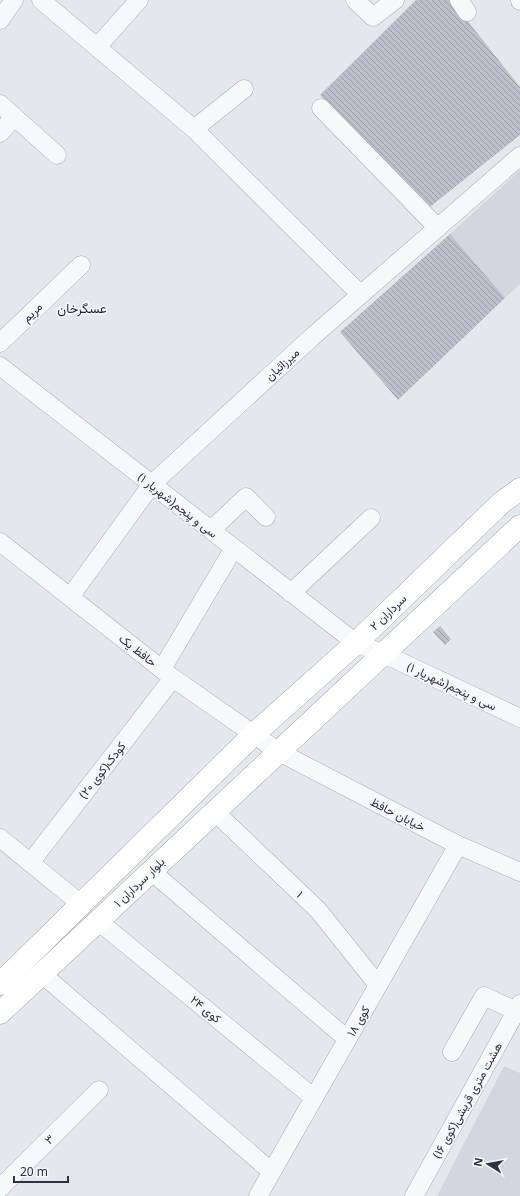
<svg xmlns="http://www.w3.org/2000/svg" width="520" height="1196" viewBox="0 0 520 1196" font-family="'Noto Sans',Vazirmatn,sans-serif">
	<style>
		.built { fill: #d2d6de }
		.building { fill: url(#building-back-hatch) }
		.lines { fill: none; stroke-linecap: round; stroke-linejoin: round }
		.minor-casing { stroke: #a9aeb7; stroke-width: 19 }
		.major-casing { stroke: #a3abb8; stroke-width: 23 }
		.minor { stroke: #f7f8fa; stroke-width: 18 }
		.major { stroke: #fff; stroke-width: 22 }
		.labels { text-anchor: middle; dominant-baseline: central; stroke-width: 3.5; stroke-linejoin: round; paint-order: stroke }
		.street-label { font-size: 12px; fill: #2b3445; stroke: #f4f6f9 }
		.neighbourhood-label { font-size: 13px; fill: #1d2536; stroke: #f4f6f9 }
	</style>
	<defs>
		<pattern id="building-back-hatch" width="6" height="6" patternUnits="userSpaceOnUse"><rect width="6" height="6" fill="#bbc0ca"/><path d="M-1 5l2 2M0 0l6 6M5-1l2 2" fill="none" stroke="#989da6"/></pattern>
	</defs>
	<rect width="100%" height="100%" fill="#e4e7ec"/>
	<path class="built" d="M520,170V284L505,298L450,234Z
		M504,1066L520,1073V1196H437Z"/>
	<path class="building" d="M416,0H451L520,87V135L426,210L320,95Z
		M450,234L505,298L398,400L340,332Z
		M440,626L451,639L445,645L433,632Z"/>
	<g class="lines">
		<g class="minor-casing">
			<path id="minor" d="M41,0L194,129L360,294
				M355,0L373,17L395,0
				M459,0L467,12
				M520,0V1
				M0,20L14,0
				M97,47L139,0
				M0,104L57,155
				M321,108L437,227
				M194,129L244,89
				M0,133L14,117
				M0,343L81,265
				M0,366L356,643L384,654L520,718
				M211,530L246,497L266,517
				M0,542L173,678L279,752L458,845L520,872
				M291,593L371,518
				M70,597L152,484L312,337L520,156
				M162,669L234,548
				M214,811L318,910L378,985
				M0,838L81,904
				M30,863L173,678
				M151,871L347,1039
				M98,921L314,1098
				M42,974L272,1172
				M452,1052L484,996L516,1011
				M0,1188L99,1090
				M258,1196L458,845
				M414,1196L520,1004"/>
		</g>
		<g class="major-casing">
			<path id="major" d="M0,984L254,734L356,643L501,503L520,489
				M0,1013L520,526"/>
		</g>
		<use href="#minor" class="minor"/>
		<use href="#major" class="major"/>
	</g>
	<g class="labels">
		<g class="street-label">
			<text transform="translate(32 312) rotate(-44)">مریم</text>
			<text transform="translate(282 364) rotate(-43)">میرزائیان</text>
			<text transform="translate(178 505) rotate(38)">سی و پنجم(شهریار ۱)</text>
			<text transform="translate(388 612) rotate(-44)">سرداران ۲</text>
			<text transform="translate(138 650) rotate(38)">حافظ یک</text>
			<text transform="translate(452 686) rotate(25)">سی و پنجم(شهریار ۱)</text>
			<text transform="translate(102 770) rotate(-52)">کودک(کوی ۲۰)</text>
			<text transform="translate(398 814) rotate(27)">خیابان حافظ</text>
			<text transform="translate(139 882) rotate(-44)">بلوار سرداران ۱</text>
			<text transform="translate(300 894) rotate(44)">۱</text>
			<text transform="translate(206 1009) rotate(39)">کوی ۲۴</text>
			<text transform="translate(358 1021) rotate(-60)">کوی ۱۸</text>
			<text transform="translate(467 1100) rotate(-61)">هشت متری قریشی(کوی ۱۶)</text>
			<text transform="translate(49 1139) rotate(-45)">۳</text>
		</g>
		<g class="neighbourhood-label">
			<text x="82" y="308">عسگرخان</text>
		</g>
	</g>
	<g transform="translate(488 1164) rotate(281)" stroke="#f4f6f9" stroke-width="3" paint-order="stroke">
	<path d="M0-3L7 15L0 10L-7 15Z" fill="#2b3445"/>
	<text y="-6" font-size="11" font-weight="bold" text-anchor="middle" fill="#2b3445">N</text>
	</g>
	<path d="M14 1176v6h54v-6" fill="none" stroke="#2b3445" stroke-width="2"/>
	<text x="20" y="1176" font-size="12" fill="#2b3445" stroke="#f4f6f9" stroke-width="3" paint-order="stroke">20 m</text>
</svg>
